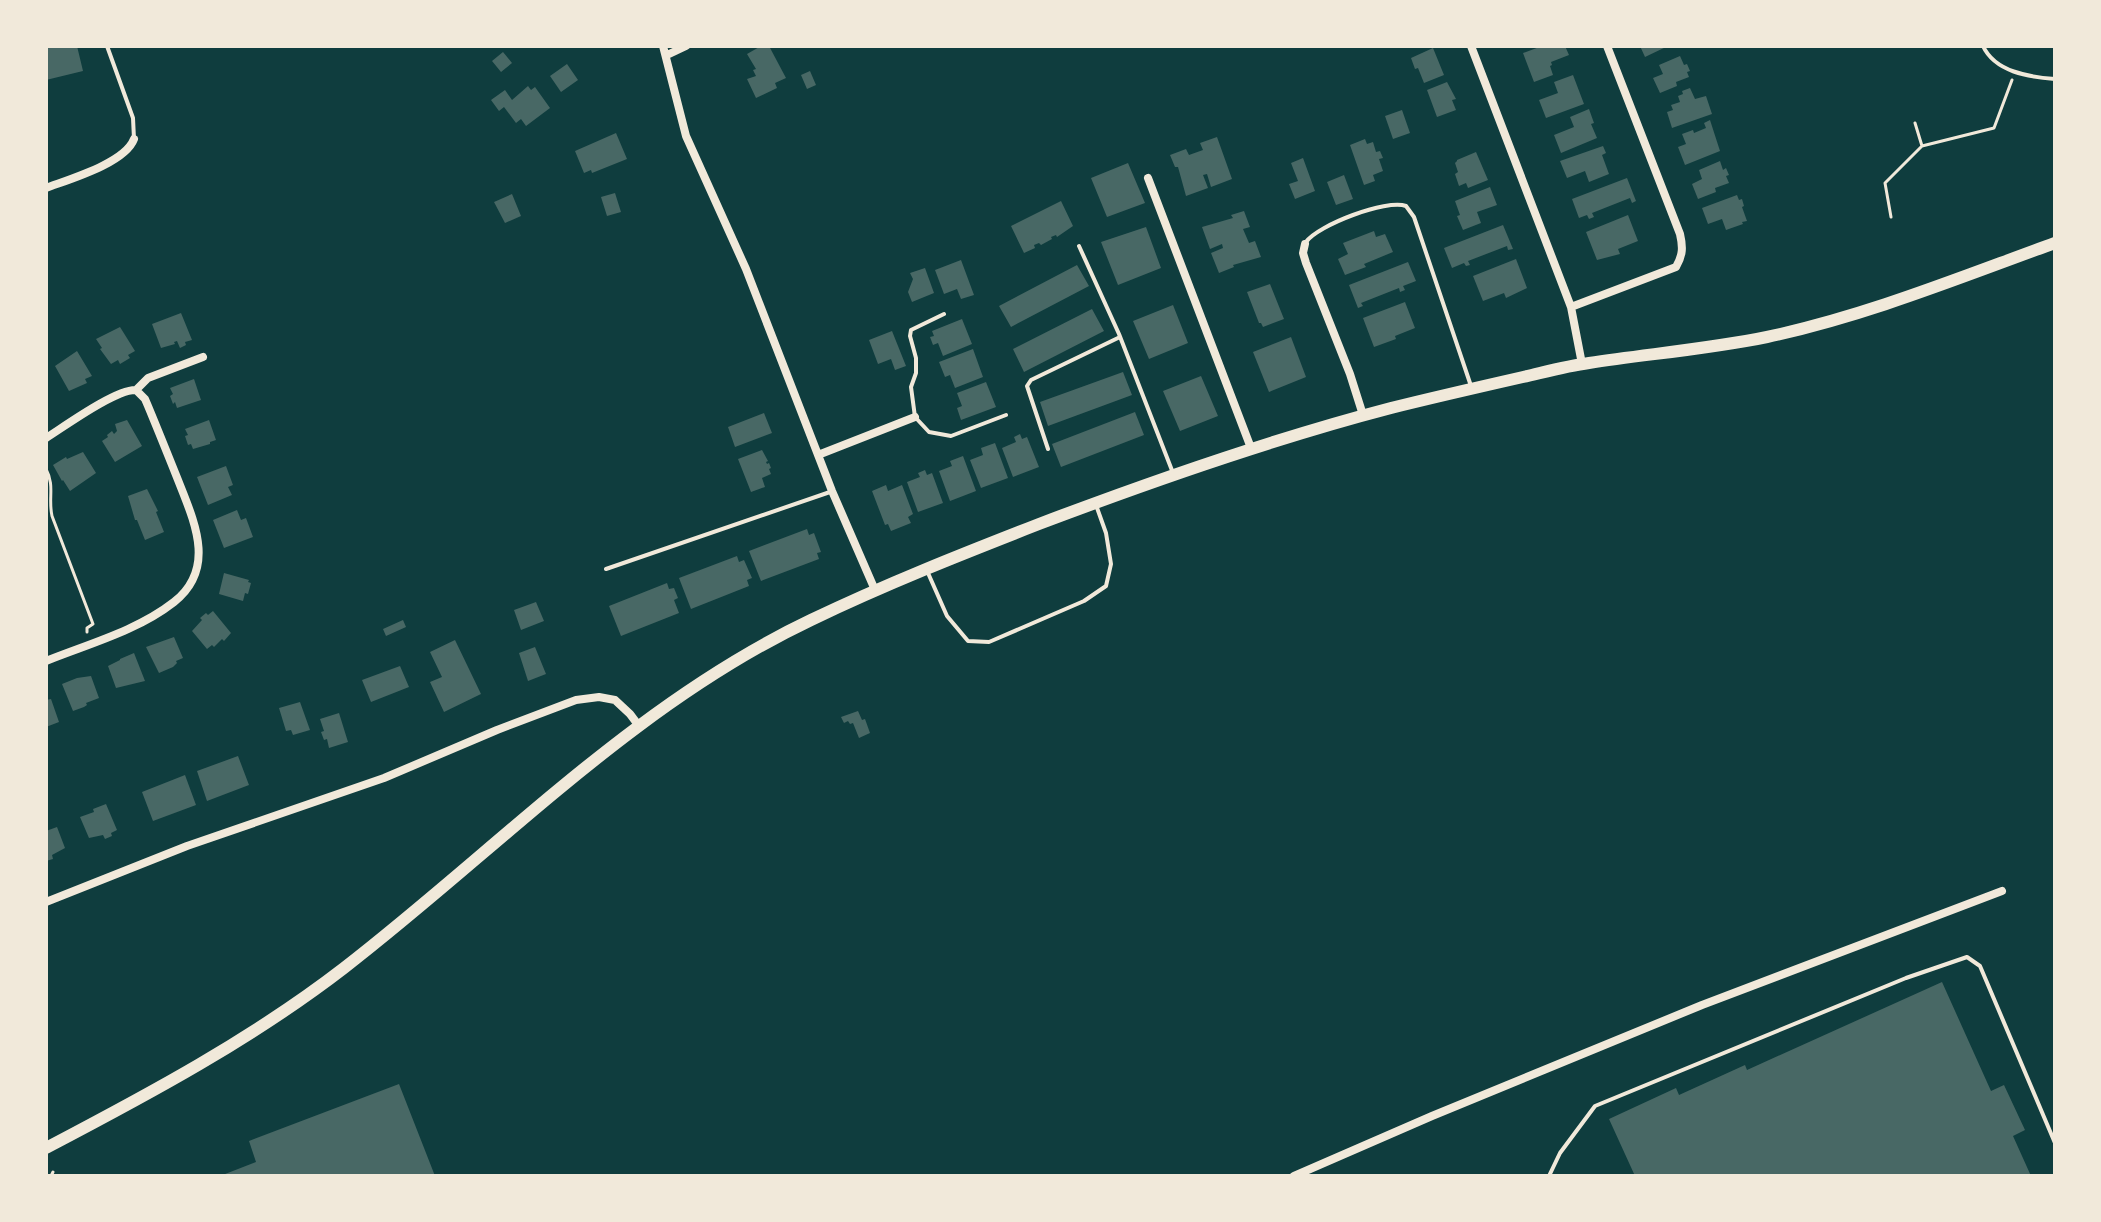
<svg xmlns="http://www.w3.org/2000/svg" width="2101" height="1222" viewBox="0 0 2101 1222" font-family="'Asap Condensed',sans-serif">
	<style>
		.building { fill: #486865 }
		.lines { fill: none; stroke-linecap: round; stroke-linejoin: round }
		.path { stroke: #f1e9da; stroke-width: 3 }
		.service { stroke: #f1e9da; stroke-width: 4 }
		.minor { stroke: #f1e9da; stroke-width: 8 }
		.secondary { stroke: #f1e9da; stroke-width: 12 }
	</style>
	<rect width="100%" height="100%" fill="#0f3d3e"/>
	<path class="building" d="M47,46H77L83,71L46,80Z
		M761,46H769L786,78L775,83L777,88L756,98L747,79L756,76L753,70L756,69L747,54Z
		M1542,46H1565L1569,55L1551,62L1552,65L1550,66L1553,75L1534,82L1523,53Z
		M1640,46H1668L1645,57Z
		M1433,48L1444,75L1424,83L1418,68L1415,69L1411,58Z
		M503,52L512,63L501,72L492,61Z
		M1680,56L1684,65L1687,64L1690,71L1687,72L1689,77L1676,82L1677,86L1660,93L1653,78L1663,74L1659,65Z
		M567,64L578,80L561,92L550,76Z
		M810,71L816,85L807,89L801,75Z
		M1573,75L1584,104L1546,118L1539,100L1558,93L1554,82Z
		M1447,82L1456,99L1452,100L1456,110L1437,117L1427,90Z
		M528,86L531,90L535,87L550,108L526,126L521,119L516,123L504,107L499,111L491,100L505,90L512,100Z
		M1690,88L1695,99L1706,96L1712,114L1672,128L1667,112L1673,110L1671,105L1680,102L1678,96L1683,94L1682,91Z
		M1589,109L1594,123L1591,124L1597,138L1561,153L1554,135L1574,127L1570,117Z
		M1402,110L1410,133L1393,139L1385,116Z
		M1710,120L1720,151L1685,165L1678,147L1686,144L1682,134L1693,130L1694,133L1706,128L1704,123Z
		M616,133L627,159L592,173L591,170L584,173L575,151Z
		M1217,137L1232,179L1211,187L1207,174L1203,175L1208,188L1186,196L1178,167H1175L1170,155L1186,149L1189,155L1203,150L1200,143Z
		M1365,139L1367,144L1373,142L1376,152L1380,151L1383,158L1379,159L1383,171L1373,175L1375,181L1364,185L1350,145Z
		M1603,146L1606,153L1602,155L1609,174L1589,182L1585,171L1567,178L1560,161Z
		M1476,152L1488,180L1468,188L1466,183L1459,186L1455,174L1458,172L1455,163L1457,161V160Z
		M1303,158L1315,191L1295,199L1289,184L1298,181L1291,163Z
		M1720,161L1723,170L1726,168L1729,175L1726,176L1729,183L1715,188L1716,192L1698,199L1692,184L1702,179L1699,170Z
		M1128,163L1145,203L1107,217L1091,178Z
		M1344,175L1353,199L1336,205L1327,182Z
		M1627,178L1636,201L1632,203L1630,198L1592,213L1594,217L1589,219L1587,215L1579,218L1572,199Z
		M1490,187L1497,205L1477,212L1481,223L1463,230L1457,216L1460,215L1455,201Z
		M615,193L621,212L607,216L601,197Z
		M512,194L521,216L505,223L494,202Z
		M1737,195L1739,200L1742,199L1744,206L1742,207L1747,221L1742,222L1743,224L1726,230L1722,219L1708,224L1702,208Z
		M1061,201L1073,226L1057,237L1056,235L1051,237L1052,239L1041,245L1039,243L1034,245L1035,248L1024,253L1011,226Z
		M1244,211L1250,227L1243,229L1249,243L1255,241L1261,257L1233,265L1234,267L1219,273L1211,253L1223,248L1222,244L1210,249L1202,227L1233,218L1231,215Z
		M1628,215L1638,241L1618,249L1620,254L1597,260L1586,232Z
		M1503,225L1513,249L1508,250L1507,246L1468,261L1470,265L1466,266L1464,263L1452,268L1444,248Z
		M1146,227L1161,268L1118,285L1101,242Z
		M1374,231L1376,237L1385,234L1393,252L1364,264L1366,267L1345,275L1338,259L1348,254L1343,243Z
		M1516,259L1527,288L1506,298L1504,293L1483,301L1473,276Z
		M961,260L974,295L961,299L957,289L944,294L935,270Z
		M1408,262L1416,281L1403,286L1405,290L1400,292L1399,288L1361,303L1363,306L1358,308L1349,285Z
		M1077,265L1089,286L1011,327L999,306Z
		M925,268L934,293L912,302L908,292L913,279L910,273Z
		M1270,284L1284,319L1263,327L1261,323H1259L1247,292Z
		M1405,302L1415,328L1395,336L1396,339L1374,347L1363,318Z
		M1173,305L1188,343L1149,359L1133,321Z
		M1092,309L1104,331L1024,372L1013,349Z
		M181,313L192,340L185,342L186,345L180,348L177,341L174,342L175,344L161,348L152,324Z
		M962,319L972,344L943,356L938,343L933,345L930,337L934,336L932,331Z
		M120,327L135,351L128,355L130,358L120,364L118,360L111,364L100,349L102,348L96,339Z
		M892,331L906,366L895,370L891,359L878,364L869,340Z
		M1291,337L1306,377L1269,392L1253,352Z
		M973,349L983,377L955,388L950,375L945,377L939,362Z
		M77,351L92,376L85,379L87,383L69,391L55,366Z
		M1123,372L1132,395L1048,426L1040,402Z
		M1201,376L1218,416L1180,431L1163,391Z
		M194,379L201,400L177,408L175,402L173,404L170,396L173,394L170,388Z
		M986,382L996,407L961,420L957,408L962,406L957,393Z
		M1135,412L1144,435L1061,467L1052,444Z
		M764,413L772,433L735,447L728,427Z
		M127,420L142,446L115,462L102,441L108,437L107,435L112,431L114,434L117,431L115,424Z
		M209,420L216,440L210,442V444L193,449L191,444L188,445L185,436L188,435L185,429Z
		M1020,434L1022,439L1027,437L1039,467L1013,477L1002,448L1016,442L1014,437Z
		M995,443L1008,478L981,488L970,460L983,455L981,448Z
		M762,450L768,461L766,462L767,464L769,463L771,468L769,469L771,474L762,478L765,487L751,492L738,459Z
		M83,452L96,473L70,491L63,480L62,481L53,465L66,457L67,459Z
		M963,456L976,491L950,501L939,471L952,466L950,461Z
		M226,466L233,485L228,487L232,495L208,505L197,477Z
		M925,470L927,475L932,473L943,503L918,512L907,482L920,477L918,473Z
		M886,485L888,491L902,485L913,514L908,517L911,523L891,531L888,524L885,525L872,491Z
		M147,489L158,511L156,512L164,532L145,540L137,520H135L128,496Z
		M237,510L241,520L246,518L253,537L224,548L213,520Z
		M807,529L809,535L814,533L821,552L817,553L819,559L761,581L749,551Z
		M737,556L739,562L744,560L752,578L747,580L749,586L691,609L679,578Z
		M224,573L249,580L248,582L251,583L248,594L245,593L243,601L219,594Z
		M667,583L669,589L674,588L678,598L674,600L679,613L621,636L609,606Z
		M536,602L544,621L521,630L514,610Z
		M213,611L231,633L224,641L222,639L214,647L212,645L207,649L192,631L202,620L200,618L206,613L208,615Z
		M403,620L406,627L386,636L383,629Z
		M174,637L183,658L176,661L177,663L173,667L159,673L146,647Z
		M455,640L481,694L444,712L430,682L442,677L430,652Z
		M535,647L546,674L528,681L519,653Z
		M134,653L145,681L116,688L108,666L120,660V659Z
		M400,666L409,687L371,702L362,680Z
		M91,676L99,698L86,703L87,705L84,707L73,711L62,684L77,678Z
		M51,699L59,722L46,727V700Z
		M300,702L310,730L293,735L291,730L286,731L279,708Z
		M858,711L862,720L865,719L870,733L859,738L853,723L850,724L848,721L844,723L841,717Z
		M339,713L348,742L329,748L327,739L324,740L321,732L324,731L320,719Z
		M238,756L249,785L207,801L197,771Z
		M185,775L196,805L153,821L142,792Z
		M106,804L117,830L111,833L112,836L105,839L103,835L89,838L80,817L94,812L93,809Z
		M57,827L65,848L52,855L53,859L46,861V831Z
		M1942,982L1991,1091L2004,1085L2025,1130L2013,1136L2031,1176H1635L1609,1119L1676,1088L1679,1095L1745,1065L1747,1070Z
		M399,1084L435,1176H220L256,1162L249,1141Z"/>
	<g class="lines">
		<path class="path" d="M1915,123L1922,146
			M1891,217L1885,183L1922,146L1994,128L2012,80
			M46,469C55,486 48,498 52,516L93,624L87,628V632
			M51,1176L53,1172"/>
		<path class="service" d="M107,46L133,118L134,139
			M1983,46C1995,72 2029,77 2055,79
			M1306,242C1318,225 1386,199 1406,206L1414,217L1471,386
			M1079,246L1119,334L1173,473
			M944,314L911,330L910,336L916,358V373L911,387L915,417L929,432L951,436L1006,415
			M1048,449L1027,386L1031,380L1120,337
			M606,569L830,492
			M928,573L947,616L968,641L989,642L1084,601L1106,586L1111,564L1106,533L1096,505
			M1549,1176L1560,1153L1595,1106L1906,978L1967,957L1980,966L2055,1143"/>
		<path class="minor" d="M663,46L686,136L746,269L832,491L875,590
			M1471,46L1571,307L1582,364
			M667,55L686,46
			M1148,178L1251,448
			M46,188C70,179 125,163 134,139
			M1305,244L1303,253L1306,263L1350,374L1363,415
			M1571,307L1676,267C1683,255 1683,247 1680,234L1607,46
			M136,390L148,378L203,357
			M46,438C65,426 116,389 136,390L145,399L148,406C158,430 168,455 178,480C194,521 217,568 174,602C137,631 88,644 46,661
			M818,455L915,417
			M46,902L187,846L384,778L497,730L576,700L599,697L615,700L630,714L639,726
			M1294,1176L1432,1116L1702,1005L2002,891"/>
		<path class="secondary" d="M46,1148C149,1094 252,1039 344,968C498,849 634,704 811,620C886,584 962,554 1039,524C1155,480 1272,439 1391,408C1435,397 1479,387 1523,377C1545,372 1567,366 1589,363C1648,354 1708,349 1767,337C1866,316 1961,277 2055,243"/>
	</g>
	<rect width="2101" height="1222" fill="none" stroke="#f1e9da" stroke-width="96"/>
</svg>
